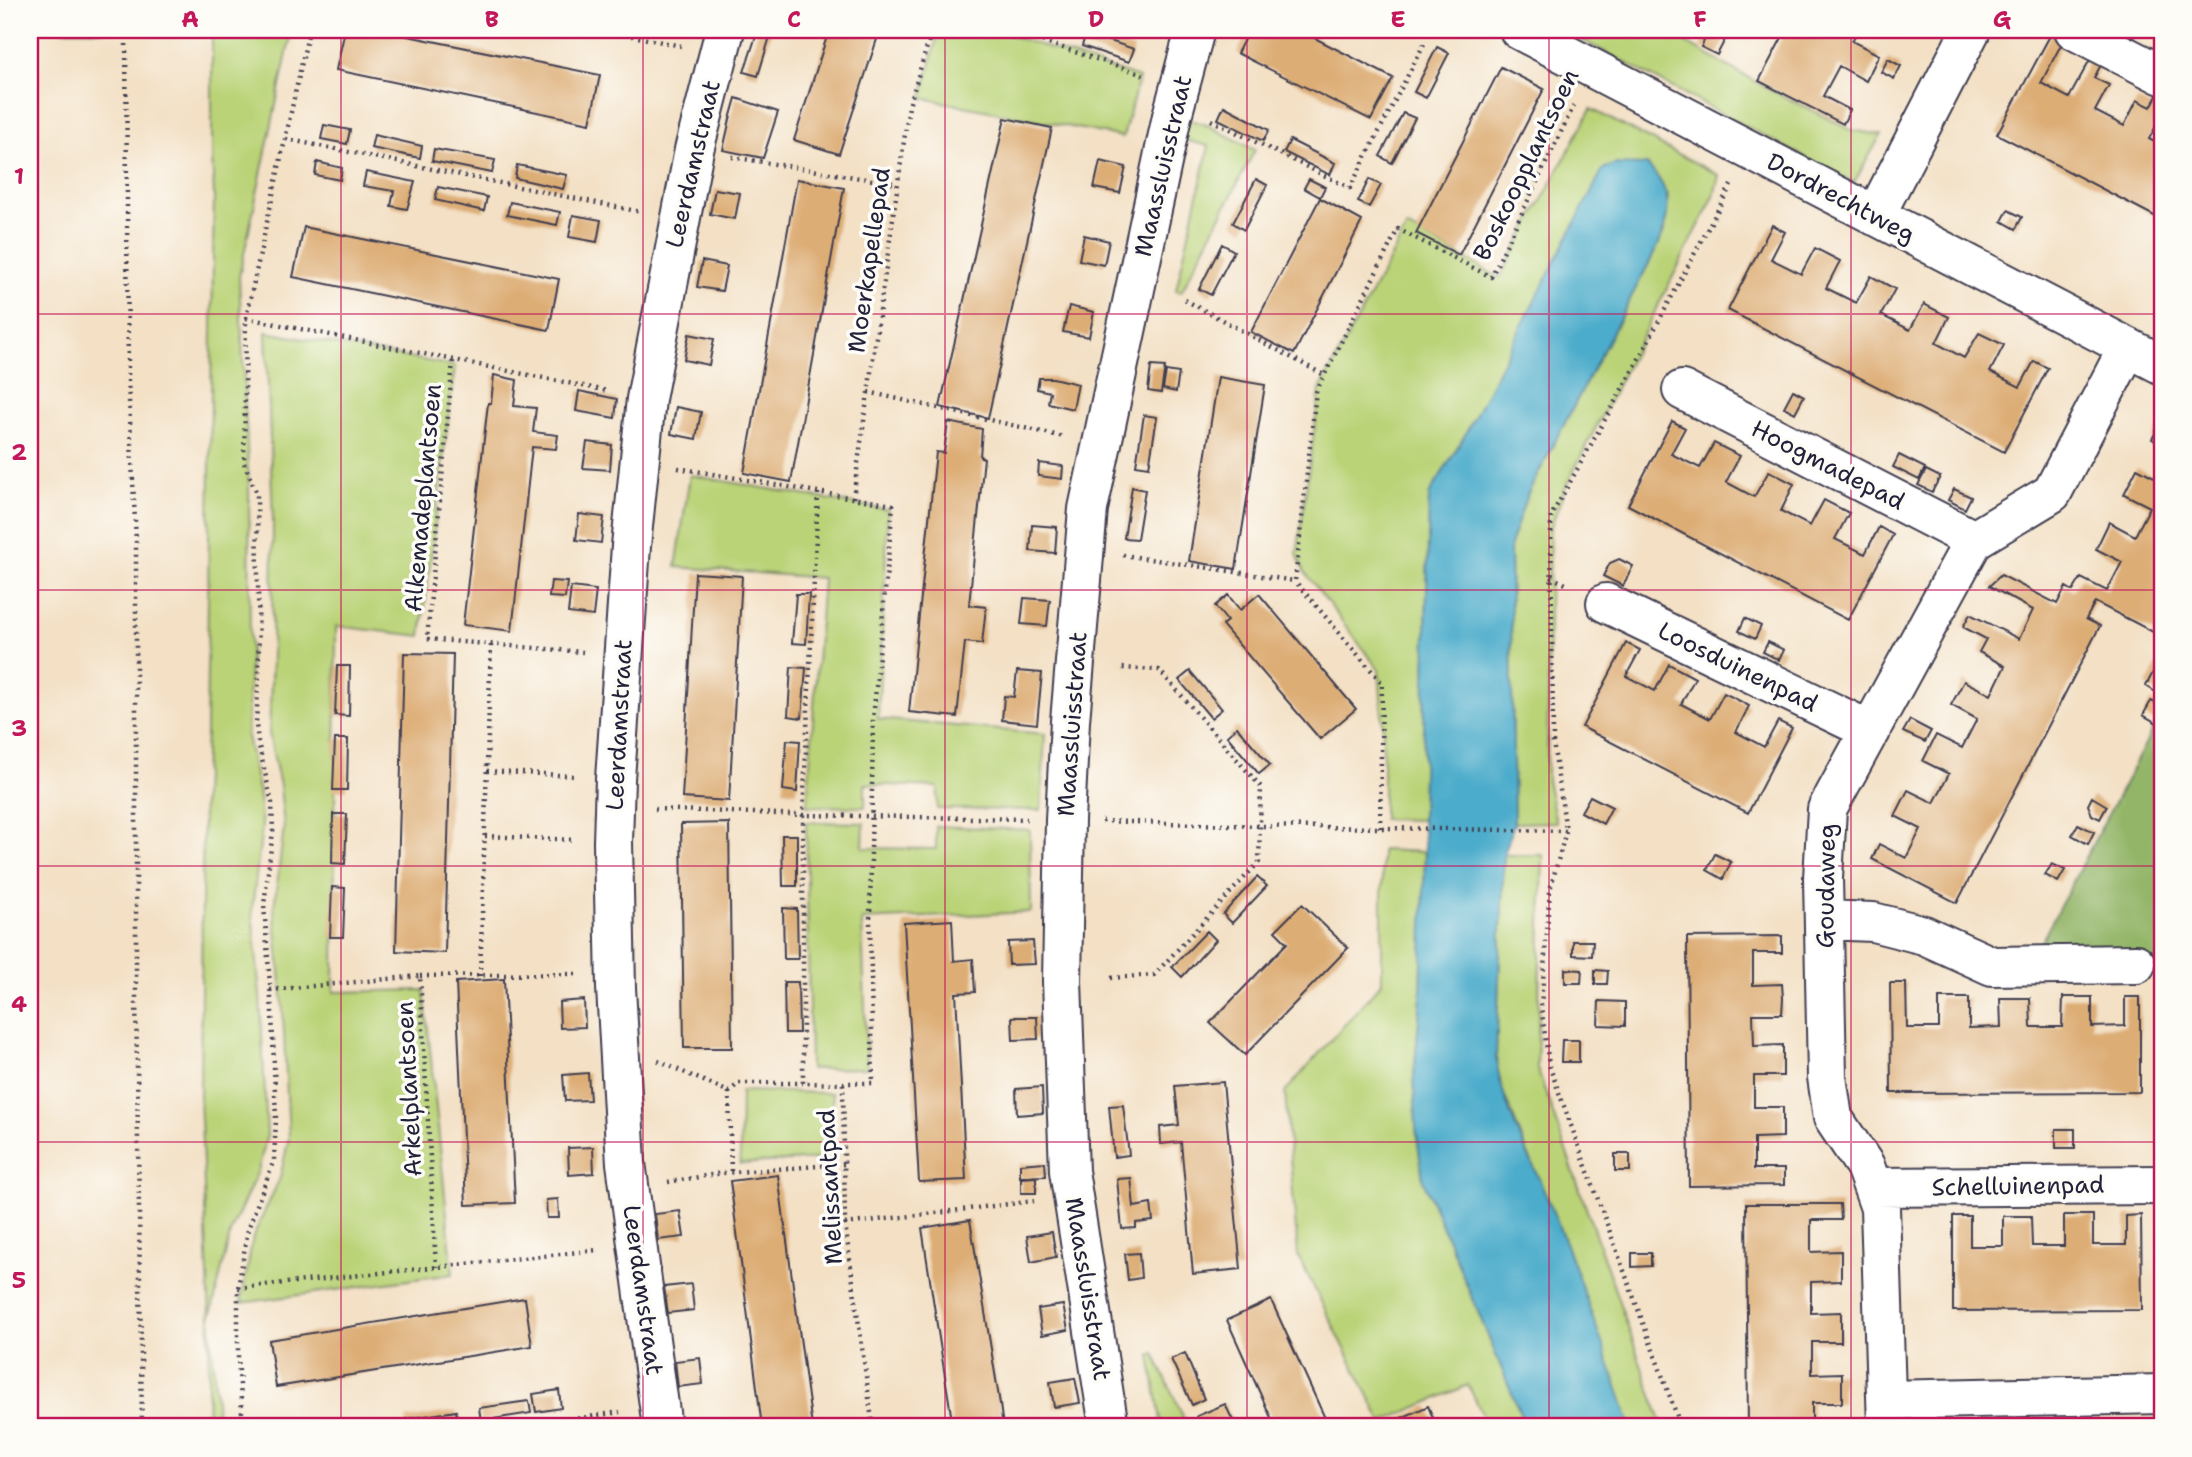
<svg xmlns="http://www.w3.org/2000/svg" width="2192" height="1457" viewBox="0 0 2192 1457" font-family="'Shantell Sans',sans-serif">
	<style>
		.green { fill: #bad377; stroke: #6e7a59; stroke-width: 2 }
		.forest { fill: #93b568; stroke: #5a6c52; stroke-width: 2 }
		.water { fill: #4caccb; stroke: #376783; stroke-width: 2 }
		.building { fill: #ddad76 }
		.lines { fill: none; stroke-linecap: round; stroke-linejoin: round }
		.minor-casing { stroke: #413e50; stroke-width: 42 }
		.path { stroke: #413e50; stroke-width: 4.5; stroke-dasharray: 2 5; stroke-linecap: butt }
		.minor { stroke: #fff; stroke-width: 38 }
		.grid { fill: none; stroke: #c2185b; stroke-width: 2; stroke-opacity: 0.55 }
		.labels { text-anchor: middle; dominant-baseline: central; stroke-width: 7; stroke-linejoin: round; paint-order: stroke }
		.street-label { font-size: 24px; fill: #22223b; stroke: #fdfcf7 }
		.neatline { fill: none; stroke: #c2185b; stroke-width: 2.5 }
		.grid-label { font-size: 23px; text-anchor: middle; font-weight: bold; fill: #c2185b }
	</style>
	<rect width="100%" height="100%" fill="#fdfcf7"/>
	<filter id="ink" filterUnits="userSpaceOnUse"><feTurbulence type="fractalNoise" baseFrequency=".0143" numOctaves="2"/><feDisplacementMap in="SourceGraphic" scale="14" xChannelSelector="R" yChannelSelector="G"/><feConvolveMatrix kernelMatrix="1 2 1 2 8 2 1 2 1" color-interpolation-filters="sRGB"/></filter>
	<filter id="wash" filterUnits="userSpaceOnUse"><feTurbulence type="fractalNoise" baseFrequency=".00686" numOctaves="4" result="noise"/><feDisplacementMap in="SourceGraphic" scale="28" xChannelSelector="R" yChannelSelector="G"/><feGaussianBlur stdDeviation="1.57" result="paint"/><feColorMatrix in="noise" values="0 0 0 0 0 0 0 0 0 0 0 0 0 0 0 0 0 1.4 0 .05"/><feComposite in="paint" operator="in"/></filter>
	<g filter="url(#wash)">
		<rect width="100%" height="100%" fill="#f3e0c5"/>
		<path class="green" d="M57,30H292L239,277L249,487L250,656L247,736L258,789L262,827L252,909L260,995L267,1135L258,1171L231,1230L210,1319L218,1427H207L210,1319L200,1098L203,797L206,733L214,195L212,156V32Z
			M939,30H994L1139,78L1123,137L922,98Z
			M1563,30H1663L1765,87L1851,130L1881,135L1854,183Z
			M1591,109L1719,175L1714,196L1566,486L1550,529L1547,780L1556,822L1514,823L1510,545L1527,495L1658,246L1665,229L1668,195L1511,349L1465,435L1429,495L1422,820L1383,819V730L1379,670L1304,571L1297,554L1320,389L1407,227L1500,278Z
			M1184,118L1207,125L1255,150L1181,292L1176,290L1209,146L1180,139Z
			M266,332L455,366L421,636L336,626L334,992L424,990L453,1274L241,1303L253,1237L280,1178L289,1137L282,993L274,909L284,827L280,786L269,734L272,657L273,519Z
			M690,475L888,510L878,719L1045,734L1041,810L937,809L938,787L865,784V807L807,806L823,578L676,567Z
			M806,822L864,823L863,848L936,849V826L1030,830L1031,912L862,920L867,1068L810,1069Z
			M1382,850L1425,852L1421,997L1414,1076L1416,1128L1423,1180L1526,1427H1489L1468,1385L1382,1422L1298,1256L1285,1092L1382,982Z
			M1504,855H1543L1537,1068L1663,1427H1631L1573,1263L1499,1082L1496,1057Z
			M741,1091L832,1093L836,1158L740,1164Z
			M1154,1353L1184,1419L1167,1427H1162L1150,1356Z"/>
		<path class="forest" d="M2162,712V883L2159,963L2128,954L2038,948Z"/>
		<path class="water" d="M1615,164L1647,165C1674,191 1671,213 1658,246L1527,495L1510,545L1514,823L1504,855L1496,1057C1502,1107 1528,1151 1547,1197C1578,1272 1605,1350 1631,1427H1526L1423,1180L1416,1128L1414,1076L1421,997L1425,852L1422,820L1429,495L1465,435L1603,169Z"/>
		<g id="blocks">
			<path class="building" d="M345,30H378L600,75L590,123L336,70Z
				M758,30H772L758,76L744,72Z
				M829,30H880L839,154L794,140Z
				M1035,30H1062L1060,38Z
				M1249,30H1299L1393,78L1371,120L1237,53Z
				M1709,30H1730L1717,55L1701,47Z
				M1786,30H1858L1852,41L1879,55L1866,81L1839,66L1823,96L1850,110L1843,124L1759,81Z
				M2052,32L2064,39L2041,83L2069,98L2093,54L2104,59L2094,78L2109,85L2095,111L2124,126L2137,100L2151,107L2162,86L2161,112L2162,115L2149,139L2162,146V220L1997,134Z
				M1086,33L1134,49L1129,62L1082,46Z
				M1437,47L1449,53L1426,98L1414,92Z
				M1888,59L1901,66L1894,79L1881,72Z
				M1501,67L1544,89L1459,255L1416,233Z
				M736,98L778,112L763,158L723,150L730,119Z
				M1224,106L1269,130L1263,141L1218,119Z
				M1403,113L1415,118L1392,163L1380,156Z
				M1005,118L1052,128L988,418L940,407Z
				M324,125L350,130L347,144L321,139Z
				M374,135L422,146L420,158L371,148Z
				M1290,140L1335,163L1330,175L1284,152Z
				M434,149L495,160L492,173L432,161Z
				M1100,161L1126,167L1120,193L1094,188Z
				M317,162L342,168L340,180L315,175Z
				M517,165L567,175L563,189L515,178Z
				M366,172L415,182L407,209L391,206L394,191L363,186Z
				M797,179L844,188L791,482L744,473Z
				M1256,179L1267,185L1244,230L1233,223Z
				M1309,179L1325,187L1320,197L1304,188Z
				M1369,179L1381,185L1369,207L1358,202Z
				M438,187L487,197L484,211L435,200Z
				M715,189L740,193L735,219L710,214Z
				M1320,198L1362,221L1294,354L1251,332Z
				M510,202L560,212L557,225L507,215Z
				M2008,210L2022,217L2016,229L2002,221Z
				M573,215L601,220L597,242L569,237Z
				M1772,225L1785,232L1771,259L1801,274L1815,248L1840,261L1826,288L1856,303L1871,276L1895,289L1881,315L1910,330L1924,304L1949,317L1936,343L1964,358L1979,333L2004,345L1990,372L2020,387L2034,361L2048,368L2004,452L1728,310Z
				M304,227L559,279L549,330L293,277Z
				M1084,235L1109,241L1104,265L1079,260Z
				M1222,244L1234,251L1211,295L1199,289Z
				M702,261L727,266L722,291L697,287Z
				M1069,306L1094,312L1089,337L1063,332Z
				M689,334L714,339L709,365L684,360Z
				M1151,366L1165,367L1161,393L1148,391Z
				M1166,371L1179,373L1176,392L1163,389Z
				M494,375L517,380L514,406L536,408L533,432L558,435L556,449L532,447L512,631L463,625L488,403H491Z
				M1218,377L1265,385L1236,569L1189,561Z
				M1039,378H1053L1078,384L1073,409L1048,403L1050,392L1037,389Z
				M1793,390L1804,396L1795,413L1784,407Z
				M579,391L617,399L615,418L576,411Z
				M676,407L701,412L696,439L671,434Z
				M1144,415L1157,417L1149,467L1136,465Z
				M1672,421L1685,428L1671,454L1700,468L1714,443L1740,456L1726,482L1754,497L1769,471L1794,484L1781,511L1810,526L1824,500L1849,513L1835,539L1865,554L1879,527L1893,535L1848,620L1628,505Z
				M948,422L982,429L980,457L984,458L969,605L986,607L982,644L965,642L957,717L909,712L936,452L944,453Z
				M2159,426L2162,428V445L2152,439Z
				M587,442L612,445L610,470L583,468Z
				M1899,455L1925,468L1919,480L1893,467Z
				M1039,463L1063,466L1062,479L1038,476Z
				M2137,468L2162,481V628L2159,635L2095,602L2086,619L2100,626L1957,903L1872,859L1879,844L1906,858L1921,829L1895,816L1908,790L1934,803L1949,774L1923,761L1936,735L1962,748L1977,719L1951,705L1964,681L1991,695L2005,666L1979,652L1986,639L1963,627L1970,614L2019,639L2033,610L1989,586L2001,575L2057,604L2066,587L2073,591L2081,578L2107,591L2122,562L2096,549L2109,522L2135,536L2150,507L2124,494Z
				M1926,470L1940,477L1932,492L1918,485Z
				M1132,487L1145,490L1137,539L1124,538Z
				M1954,489L1971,497L1965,509L1948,500Z
				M579,514L604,517L601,543L576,540Z
				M1032,525L1057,527L1055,553L1030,551Z
				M1619,559L1633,566L1623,586L1603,576L1610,563Z
				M695,573L742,576L729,801L682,798Z
				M551,581L567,582L565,598L549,597Z
				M571,587L596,590L593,616L568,613Z
				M796,594H809L806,644L792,643Z
				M1259,594L1356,709L1320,739L1222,625L1227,621L1215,606L1228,595L1240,610Z
				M1024,598L1050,600L1047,626L1021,624Z
				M1745,618L1761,626L1755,639L1739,631Z
				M1768,642L1784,650L1779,660L1763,652Z
				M1626,643L1640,650L1626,676L1655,691L1669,664L1695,678L1681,704L1710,719L1724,693L1736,699L1749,706L1736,732L1764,747L1778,721L1792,728L1748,813L1582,727Z
				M404,653L453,654L445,953L396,951Z
				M2162,655V696L2146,686Z
				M337,666H350L349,716L335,715Z
				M791,667L806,668L802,718L788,716Z
				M1017,671L1042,673L1037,724L1002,720L1004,696L1014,697Z
				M1190,671L1222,709L1211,718L1179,680Z
				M2151,701L2162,706V718L2159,724L2143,715Z
				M1910,720L1931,731L1925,742L1903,732Z
				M1237,727L1270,765L1259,774L1227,736Z
				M335,739H348L347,790H333Z
				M787,740L800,741L797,792L783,790Z
				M1590,796L1612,807L1603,824L1581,812Z
				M2092,797L2107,806L2100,819L2092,815L2088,805Z
				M333,814H347L345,864L332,863Z
				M729,823L732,1048H684L681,824Z
				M2078,824L2094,832L2088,844L2072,835Z
				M782,835H797V886H783Z
				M1715,854L1731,862L1723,879L1707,870Z
				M2052,864L2065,870L2058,882L2045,875Z
				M1257,877L1267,886L1232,923L1223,914Z
				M332,887L345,888L343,937H330Z
				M1302,904L1348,948L1245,1055L1210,1023L1287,943L1275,931Z
				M783,908L797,909L798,959H784Z
				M952,920L954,961L973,959L975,992L956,993L966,1180L919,1182L904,923Z
				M1207,931L1216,940L1182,977L1172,967Z
				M1782,936V953H1753V985L1782,984L1783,998L1782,1014H1753L1754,1046L1783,1045V1076H1754V1107H1783V1137L1754,1138V1169H1784V1185L1689,1186L1687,937Z
				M1033,941L1035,964L1009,965L1008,942Z
				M1573,941H1593L1592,956L1573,955Z
				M1565,969L1582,970L1581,983H1565Z
				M1595,970L1608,971L1607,984H1595Z
				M504,979L515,1203L466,1205L456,982Z
				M784,982H798L799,1033H785Z
				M1890,983H1906L1907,1028H1939V998H1969V1028L2001,1027L2000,998H2030L2031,1027H2062L2063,997H2092V1027L2125,1026V997H2140V1092L1891,1093Z
				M584,1000L585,1027L560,1028L559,1002Z
				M1599,1001L1625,1002V1026L1598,1025Z
				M1012,1017H1037L1038,1039L1013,1040Z
				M1562,1040H1579V1062H1561Z
				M588,1073L590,1100L565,1101L563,1075Z
				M1223,1082L1241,1269L1193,1274L1181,1142L1161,1144L1160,1127L1179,1125L1175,1086Z
				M1042,1087L1043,1113L1017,1115L1016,1089Z
				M1123,1105L1129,1155L1114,1157L1109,1106Z
				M2056,1129H2075V1148H2056Z
				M593,1147L594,1173L569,1175L568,1148Z
				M1615,1154H1630V1171H1615Z
				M1045,1162L1046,1176L1020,1177V1164Z
				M778,1175L803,1359L812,1427H762L740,1255L730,1181Z
				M1036,1177V1193H1021V1178Z
				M1131,1178L1134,1207L1151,1204L1153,1221L1136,1223V1228L1122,1229L1117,1179Z
				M558,1199L559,1218H547L546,1200Z
				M1746,1204H1840L1841,1220H1811V1252L1841,1251V1281L1811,1282V1313L1841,1312V1342H1812V1374L1842,1373V1403H1812V1427H1748Z
				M680,1211L684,1237L658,1240L655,1214Z
				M2064,1215H2093V1245H2126V1216L2141,1215L2142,1310L1953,1311V1216H1970V1246H2003V1216H2031L2032,1246H2064Z
				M970,1220L1000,1404L1003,1427H953L939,1338L922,1228Z
				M1052,1232L1056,1257L1031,1262L1027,1236Z
				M1139,1253L1141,1278L1128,1280L1125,1254Z
				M1632,1253H1651V1266L1632,1267Z
				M691,1284L694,1310L668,1313L664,1287Z
				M525,1298L532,1346L276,1387L269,1340Z
				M1271,1300L1287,1335L1329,1427H1275L1273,1422L1227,1320Z
				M1063,1305L1068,1330L1042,1335L1038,1309Z
				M1185,1353L1204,1399L1192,1405L1171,1359Z
				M700,1358L703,1384L678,1387L675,1361Z
				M1075,1378L1080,1403L1054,1407L1050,1382Z
				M559,1390L561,1408L536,1412L533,1394Z
				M529,1401L531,1413L481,1421L479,1408Z
				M1225,1404L1236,1427H1202L1197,1416Z
				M1428,1406L1437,1427H1381Z
				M456,1411L458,1425L442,1427H407L406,1419Z
				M2130,1421H2143V1427H2130Z
				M384,1423L385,1427H365V1426Z"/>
		</g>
	</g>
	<g filter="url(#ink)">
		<use href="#blocks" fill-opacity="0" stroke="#413e50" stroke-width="2"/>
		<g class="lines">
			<g class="minor-casing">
				<path id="minor" d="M1519,30L2162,365
					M2074,30L2162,75
					M1875,216L1971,30
					M1682,390L1974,540
					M1606,603L1871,731
					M1824,920L1873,922L1924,935L1992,966L2136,964
					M1874,1187L2162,1185
					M1887,1400L2162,1394
					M662,1427L626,1163L616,988L613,842L615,779L631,546L646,399L694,150L725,30
					M1109,1427L1069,1171L1062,981L1065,820L1070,721L1088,509L1172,116L1195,30
					M1887,1427L1880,1208L1865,1166L1833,1118L1827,1077L1823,878L1827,809L1974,540L2052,493L2128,347"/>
			</g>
			<path class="path" d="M126,30L128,380L136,541V996L142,1427
				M604,30L681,46
				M1009,30L1144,75
				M1211,120L1350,188L1424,44
				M286,139L641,212
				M732,157L897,184
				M1185,300L1324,375
				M246,318L608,391
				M453,361L427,639L583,652
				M868,392L1064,437
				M678,468L893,505L873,719L870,920L873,1083H843
				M818,493L803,815V1083L843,1084L845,1224L873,1427
				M853,498L909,106L932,30
				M1123,555L1295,581
				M1551,577L1570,586
				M487,771L577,776
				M655,809L803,815L1027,819
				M1102,821L1260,826L1566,831L1553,742L1551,516L1635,366L1731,185
				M1380,828L1382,683L1295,581L1316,392L1398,229L1491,277L1575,103
				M1566,831L1550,890L1541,1006L1549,1065L1681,1427
				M485,836L575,840
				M420,976L577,974
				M480,976L491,644
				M1111,978L1154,975L1259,862L1261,787L1159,670L1122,668
				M270,990L420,976L436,1267
				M658,1061L729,1092L739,1083H803
				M729,1092L731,1173
				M668,1182L723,1173L845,1164
				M845,1224L1034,1201
				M238,1288L598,1250
				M243,1427L238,1358V1288L248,1229L274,1160L276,1119L272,1012L264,905L273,831L272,803L258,742L256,724L259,674L257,494L244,463L246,318L309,30
				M522,1427L620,1412"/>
			<use href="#minor" class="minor"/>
		</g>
	</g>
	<path class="grid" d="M341,30V1427M643,30V1427M945,30V1427M1247,30V1427M1549,30V1427M1851,30V1427M30,314H2162M30,590H2162M30,866H2162M30,1142H2162"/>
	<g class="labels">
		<g class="street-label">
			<text transform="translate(693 164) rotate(-77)">Leerdamstraat</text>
			<text transform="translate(1526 165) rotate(-64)">Boskoopplantsoen</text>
			<text transform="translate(1163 166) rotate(-77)">Maassluisstraat</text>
			<text transform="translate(1841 198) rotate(28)">Dordrechtweg</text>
			<text transform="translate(869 260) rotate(-82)">Moerkapellepad</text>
			<text transform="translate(1828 465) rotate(27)">Hoogmadepad</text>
			<text transform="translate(423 498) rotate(-85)">Alkemadeplantsoen</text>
			<text transform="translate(1738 667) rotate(26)">Loosduinenpad</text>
			<text transform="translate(1072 724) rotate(-86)">Maassluisstraat</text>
			<text transform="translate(619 725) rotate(-87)">Leerdamstraat</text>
			<text transform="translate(1826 886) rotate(-89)">Goudaweg</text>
			<text transform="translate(409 1089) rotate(-93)">Arkelplantsoen</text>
			<text transform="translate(2018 1186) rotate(-1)">Schelluinenpad</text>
			<text transform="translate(830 1187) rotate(-93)">Melissantpad</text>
			<text transform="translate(1088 1289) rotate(81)">Maassluisstraat</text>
			<text transform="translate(643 1290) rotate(82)">Leerdamstraat</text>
		</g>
	</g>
	<rect width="2192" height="1457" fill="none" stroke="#fdfcf7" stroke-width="77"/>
	<rect x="38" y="38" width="2116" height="1380" class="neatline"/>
	<g class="grid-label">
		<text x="190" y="27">A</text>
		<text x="492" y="27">B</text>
		<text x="794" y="27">C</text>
		<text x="1096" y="27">D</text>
		<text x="1398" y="27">E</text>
		<text x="1700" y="27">F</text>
		<text x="2002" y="27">G</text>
		<text x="19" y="184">1</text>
		<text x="19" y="460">2</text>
		<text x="19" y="736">3</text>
		<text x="19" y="1012">4</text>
		<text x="19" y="1288">5</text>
	</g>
</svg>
